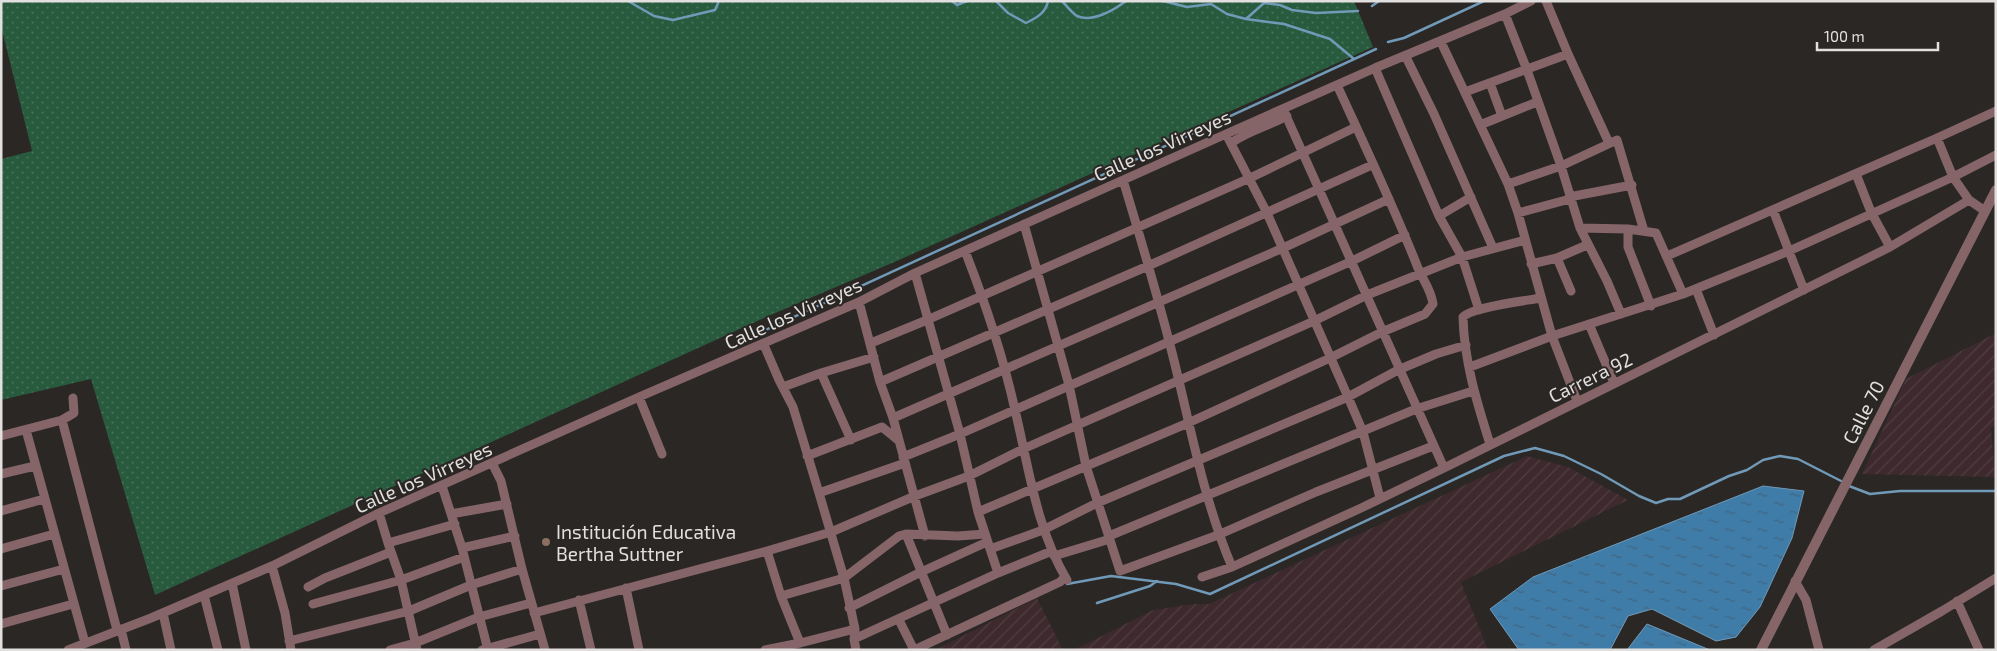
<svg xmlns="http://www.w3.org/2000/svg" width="1997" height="651" viewBox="0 0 1997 651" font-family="'Exo 2',sans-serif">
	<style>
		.industrial { fill: url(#industrial-furrows) }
		.grass { fill: url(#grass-dots) }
		.water { fill: url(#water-ripples); stroke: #709ab8 }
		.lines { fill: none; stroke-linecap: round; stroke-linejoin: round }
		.stream { stroke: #709ab8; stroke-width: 2.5 }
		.minor { stroke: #856568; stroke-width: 9 }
		.tertiary { stroke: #856568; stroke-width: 10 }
		.education-dot { fill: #8d6e63; stroke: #2b2725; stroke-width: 2 }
		.labels { text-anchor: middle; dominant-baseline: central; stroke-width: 4; stroke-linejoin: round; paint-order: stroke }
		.street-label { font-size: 19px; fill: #e2e0de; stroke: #2b2725 }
		.poi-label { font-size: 19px; fill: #e2e0de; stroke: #2b2725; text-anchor: start }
	</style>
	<defs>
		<pattern id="industrial-furrows" width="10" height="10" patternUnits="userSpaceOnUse" patternTransform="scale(1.25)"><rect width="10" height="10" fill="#3d292e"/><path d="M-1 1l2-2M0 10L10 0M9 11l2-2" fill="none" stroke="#503e42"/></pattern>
		<pattern id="grass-dots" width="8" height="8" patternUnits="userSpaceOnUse" patternTransform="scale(1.25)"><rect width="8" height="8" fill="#285a3d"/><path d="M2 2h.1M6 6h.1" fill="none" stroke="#477159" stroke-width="1.8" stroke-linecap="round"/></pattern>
		<pattern id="water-ripples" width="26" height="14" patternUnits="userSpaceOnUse" patternTransform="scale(1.25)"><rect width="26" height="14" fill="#3f7ca8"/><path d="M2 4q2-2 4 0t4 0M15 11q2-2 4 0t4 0" fill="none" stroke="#416580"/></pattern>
	</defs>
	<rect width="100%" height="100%" fill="#2b2725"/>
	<path class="industrial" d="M1996,333V425L1991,428L1995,477L1862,474L1906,379Z
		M1527,456L1568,467L1628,500L1461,582L1488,650H1074L1153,610L1193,604H1209Z
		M1037,598L1063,650H935Z"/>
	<path class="grass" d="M1,1H1354L1373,47L899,260L773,314L155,595L91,379L1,400V159L32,151L1,26Z"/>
	<path class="water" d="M1763,486L1804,491L1792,538L1760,607L1736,637L1716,641L1652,609L1628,616L1610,650H1519L1490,609L1533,577Z
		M1647,624L1710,650H1627Z"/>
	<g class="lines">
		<path class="stream" d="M628,1L654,16L673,20L715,10L719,1
			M952,1L957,5L967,1
			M996,1L1008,13L1026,23C1036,18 1046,13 1048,1
			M1062,1C1066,5 1072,13 1077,16C1092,23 1114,10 1126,1
			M1163,1L1187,7L1211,4L1227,14L1246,19L1264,3L1280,5L1292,10L1316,13L1358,11
			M1372,6L1379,1
			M1246,19L1284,24L1330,39L1354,59
			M1388,42L1404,38L1484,1
			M759,333L1376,49
			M1849,486L1870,494L1900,491H1996
			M1067,584L1111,576L1119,577L1176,584L1210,594L1504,456L1535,448L1564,456L1601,474L1639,496L1656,503L1668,499H1680L1729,476L1747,470L1763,460L1780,456L1798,459L1845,483
			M1097,603L1150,586L1157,581"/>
		<path class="minor" d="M1546,1L1568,54L1609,143
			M1505,14L1527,70L1561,166L1580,228L1607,281L1621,314
			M1441,42L1508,184L1518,213L1552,336L1577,401
			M1406,57L1434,114L1493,248
			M1375,68L1439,216L1462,257L1479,310
			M1490,83L1502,116
			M1465,92L1568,54
			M1283,109L1444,468
			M1480,125L1537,102
			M1226,134L1267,213L1348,397L1363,432L1380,498
			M1937,138L1953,177L1969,200L1985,211
			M1231,143C1248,131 1268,126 1287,116
			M1856,174L1871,212L1890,247
			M1123,180C1139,233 1155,287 1169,341C1189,416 1201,494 1232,567
			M1508,184L1561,166L1617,140L1644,231
			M1569,197L1632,185
			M1773,210L1804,290
			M1518,213L1570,199
			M1439,216L1471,197
			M1024,224L1069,385L1086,466L1120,571L1218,535L1316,492L1433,446
			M1580,228L1628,229L1656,233L1683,294
			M1628,229V247L1651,306
			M965,251C985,302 1003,356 1015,410C1029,468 1036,528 1067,580
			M1667,256L1937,138L1996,111
			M1557,258L1571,291
			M1531,264L1557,258L1587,245
			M915,273L960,434L978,512L998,573
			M1696,289L1714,335
			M859,302L880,382L893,418L925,536
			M1589,324L1614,383
			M871,343L927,320L1250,178L1356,127
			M764,345L779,380L793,407L819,493L844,578L855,629L854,639L856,650
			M1470,367L1552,336L1683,294L1789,251L1953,177L1996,155
			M821,373L874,357
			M880,382L1148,266L1372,165
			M783,387L821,373L851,440
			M639,397L662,454
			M893,418L1283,248L1389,199
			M62,420L117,630
			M26,430L85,643
			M1,436L62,420L74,413L73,398
			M1490,444C1477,403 1464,361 1463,317C1472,307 1525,301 1541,298
			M807,456L882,427L898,440
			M903,457L960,434L1352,261L1405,235
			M492,463L501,481L522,569L545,650
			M1,474L35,466
			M442,486L462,548L488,650
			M819,493L905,463
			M1,511L44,499
			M978,512L1188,423L1330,358L1382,332L1425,314L1433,304C1431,288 1421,278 1416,263C1392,203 1364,144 1337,85
			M379,513L388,543L401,580L417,650
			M451,514L507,504
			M906,534L947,635
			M1109,536L1416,409L1473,391
			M388,543L455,524
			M462,548L515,536
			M1,549L54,534
			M990,549L1043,530L1097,503L1348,397L1398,370L1436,354L1466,345
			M767,551L781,596L800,643
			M1054,556L1110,539
			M272,566L285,613L291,650
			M1202,577L1232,567L1359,509L1444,468L1890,247L1969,200
			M1795,581L1806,600L1819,650
			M232,583L246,650
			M1,586L64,569
			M308,587L325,578L391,552
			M626,588L639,650
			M204,595L218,650
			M781,596L844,578L899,536L906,534L958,536L985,534
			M579,600L591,650
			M1957,601L1979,650
			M313,604L401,580L464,557
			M849,608L921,572L987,542
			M163,613L171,650
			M534,613L767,551L831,532L915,496L969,476L1023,449L1314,321L1367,295L1462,257L1525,240
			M899,620L914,650
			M1,624L73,604
			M121,629L126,650
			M854,639L998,573L1052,551
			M289,641L409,611L471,585L522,569
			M68,650L151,618L272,566L379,513L639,397L859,302L915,273L1226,134L1375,68L1505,14L1531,1
			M390,650L415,643L479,617L531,603
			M482,650L540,634
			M765,650L800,643L855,629
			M914,650L1060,582L1065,577
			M1874,650L1942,611L1996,578"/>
		<path class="tertiary" d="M1761,650L1996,190"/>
	</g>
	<circle class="education-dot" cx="546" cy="542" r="5"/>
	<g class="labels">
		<g class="street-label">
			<text transform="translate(1162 145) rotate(-24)">Calle los Virreyes</text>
			<text transform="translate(793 313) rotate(-24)">Calle los Virreyes</text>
			<text transform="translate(1590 377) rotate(-26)">Carrera 92</text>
			<text transform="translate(1863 412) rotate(-63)">Calle 70</text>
			<text transform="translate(423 477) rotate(-24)">Calle los Virreyes</text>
		</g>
		<g class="poi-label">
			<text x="556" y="531">Institución Educativa<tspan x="556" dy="22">Bertha Suttner</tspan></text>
		</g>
	</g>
	<rect width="1997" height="651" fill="none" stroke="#e2e0de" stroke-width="5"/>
	<path d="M1817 42v8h121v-8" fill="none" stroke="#e2e0de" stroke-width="2.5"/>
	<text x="1824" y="42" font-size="15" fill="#e2e0de" stroke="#2b2725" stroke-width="4" paint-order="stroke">100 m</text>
</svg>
